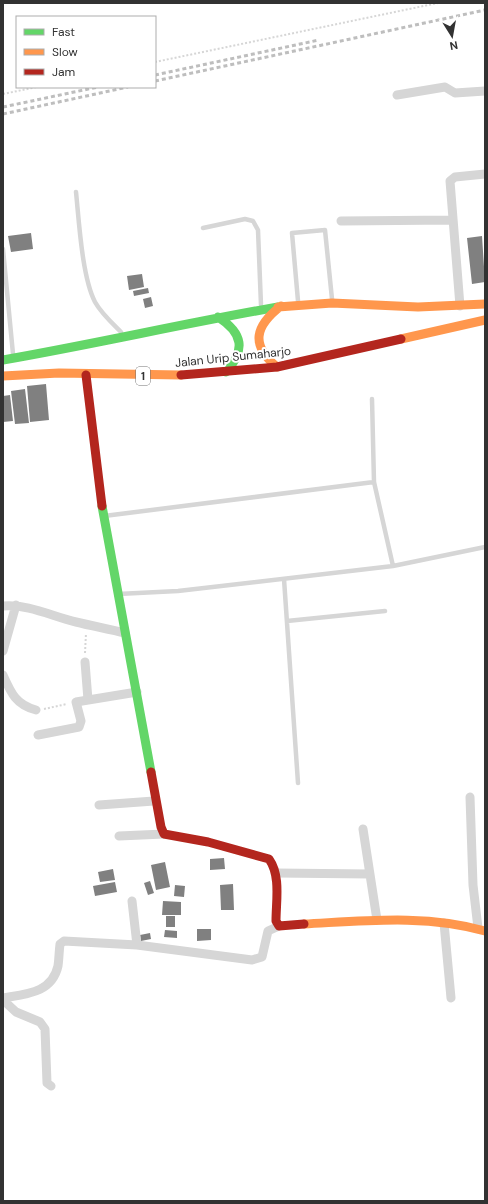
<svg xmlns="http://www.w3.org/2000/svg" width="488" height="1204" viewBox="0 0 488 1204" font-family="'DM Sans',sans-serif">
	<style>
		.building { fill: #808080 }
		.lines { fill: none; stroke-linecap: round; stroke-linejoin: round }
		.path { stroke: #d6d6d6; stroke-width: 2; stroke-dasharray: 2 2; stroke-linecap: butt }
		.lane { stroke: #d6d6d6; stroke-width: 4.5 }
		.street { stroke: #d6d6d6; stroke-width: 9 }
		.fast { stroke: #63d668; stroke-width: 9 }
		.slow { stroke: #ff974d; stroke-width: 9 }
		.jam { stroke: #b3261e; stroke-width: 9 }
		.rail { stroke: #bebebe; stroke-width: 3; stroke-dasharray: 4 3; stroke-linecap: butt }
		.labels { text-anchor: middle; dominant-baseline: central; stroke-width: 4; stroke-linejoin: round; paint-order: stroke }
		.shield { fill: #fff; stroke: #707070; stroke-width: 1 }
		.shield-label { font-size: 11px; font-weight: bold; fill: #323232 }
		.street-label { font-size: 12px; fill: #323232; stroke: #fff }
	</style>
	<rect width="100%" height="100%" fill="#fff"/>
	<path class="building" d="M31,233L33,249L11,252L8,236Z
		M482,236L485,282L472,284L467,238Z
		M142,274L144,287L129,290L127,276Z
		M148,288L149,293L134,296L133,291Z
		M151,297L153,306L145,308L143,299Z
		M46,384L49,420L30,422L27,386Z
		M25,389L29,423L15,424L11,391Z
		M10,395L13,421L3,422V396Z
		M224,858L225,869L210,870V859Z
		M165,862L170,887L156,890L151,865Z
		M113,869L115,880L100,882L98,872Z
		M150,881L154,893L148,895L144,883Z
		M115,882L117,892L95,896L93,886Z
		M233,884L234,910H221L220,885Z
		M175,885L185,886L184,897L174,896Z
		M163,901L181,902V915H162Z
		M166,916H175V927H166Z
		M197,929H211V940L197,941Z
		M165,930L177,931V938L164,937Z
		M150,933L151,939L141,941L140,935Z"/>
	<g class="lines">
		<path class="path" d="M155,62L438,3
			M3,94L37,87
			M85,653L86,633
			M44,709L67,704"/>
		<path class="lane" d="M76,192C79,221 82,277 95,302C101,313 112,323 121,332
			M203,228L245,219L253,221L258,230L261,305
			M3,249L13,354
			M298,301L292,233L325,230L332,299
			M372,399L374,482L393,566
			M104,516L374,482
			M284,579L298,783
			M118,594L178,591L393,566L485,547
			M287,621L385,611"/>
		<path class="street" d="M397,95L445,87L455,93L485,91
			M341,221L453,220
			M460,306L450,181L455,177L485,174
			M3,606C29,604 51,616 76,622C92,626 109,629 125,633
			M3,651L16,605
			M85,662L88,700
			M3,675C11,693 16,705 36,710
			M38,735L79,727L81,721L76,702L137,692
			M470,797L473,885L478,928
			M99,805L154,801
			M363,829L377,920
			M119,836L164,834
			M276,873L370,874
			M132,901L137,945
			M444,923L451,998
			M3,998C26,994 52,993 58,966C59,959 59,952 60,944L64,941L137,945L252,960L262,957L268,931L279,926
			M3,1000L16,1012L40,1022L45,1029L47,1083L51,1086"/>
		<path class="fast" d="M218,317C243,333 246,350 226,372
			M3,360C95,344 186,323 278,307
			M102,506L151,772"/>
		<path class="slow" d="M278,307L332,303L418,307L485,304
			M401,339L485,320
			M277,367C250,345 255,326 281,306
			M3,376L59,373L181,375
			M304,924C363,921 427,914 485,931"/>
		<path class="jam" d="M86,375L102,506
			M181,375L277,367L401,339
			M151,772L161,827L164,834L208,842L269,859C281,876 276,901 276,921L279,926L304,924"/>
		<path class="rail" d="M155,75L319,40
			M155,81L485,10
			M3,107L98,87
			M3,114L128,87"/>
	</g>
	<g class="labels">
		<rect class="shield" x="136" y="367" width="14" height="18" rx="3"/>
		<g class="shield-label">
			<text x="143" y="376">1</text>
		</g>
		<g class="street-label">
			<text transform="translate(233 357) rotate(-6)">Jalan Urip Sumaharjo</text>
		</g>
	</g>
	<rect width="488" height="1204" fill="none" stroke="#323232" stroke-width="8"/>
	<rect x="16" y="16" width="140" height="72" fill="#ffffff" stroke="#adadad"/>
	<rect x="24" y="29" width="20" height="6" fill="#63d668" stroke="#adadad"/>
	<text x="52" y="36" font-size="12" fill="#323232">Fast</text>
	<rect x="24" y="49" width="20" height="6" fill="#ff974d" stroke="#adadad"/>
	<text x="52" y="56" font-size="12" fill="#323232">Slow</text>
	<rect x="24" y="69" width="20" height="6" fill="#b3261e" stroke="#adadad"/>
	<text x="52" y="76" font-size="12" fill="#323232">Jam</text>
	<g transform="translate(452 36) rotate(169)" stroke="#ffffff" stroke-width="3" paint-order="stroke">
	<path d="M0-3L7 15L0 10L-7 15Z" fill="#323232"/>
	<text y="-6" font-size="11" font-weight="bold" text-anchor="middle" fill="#323232">N</text>
	</g>
</svg>
